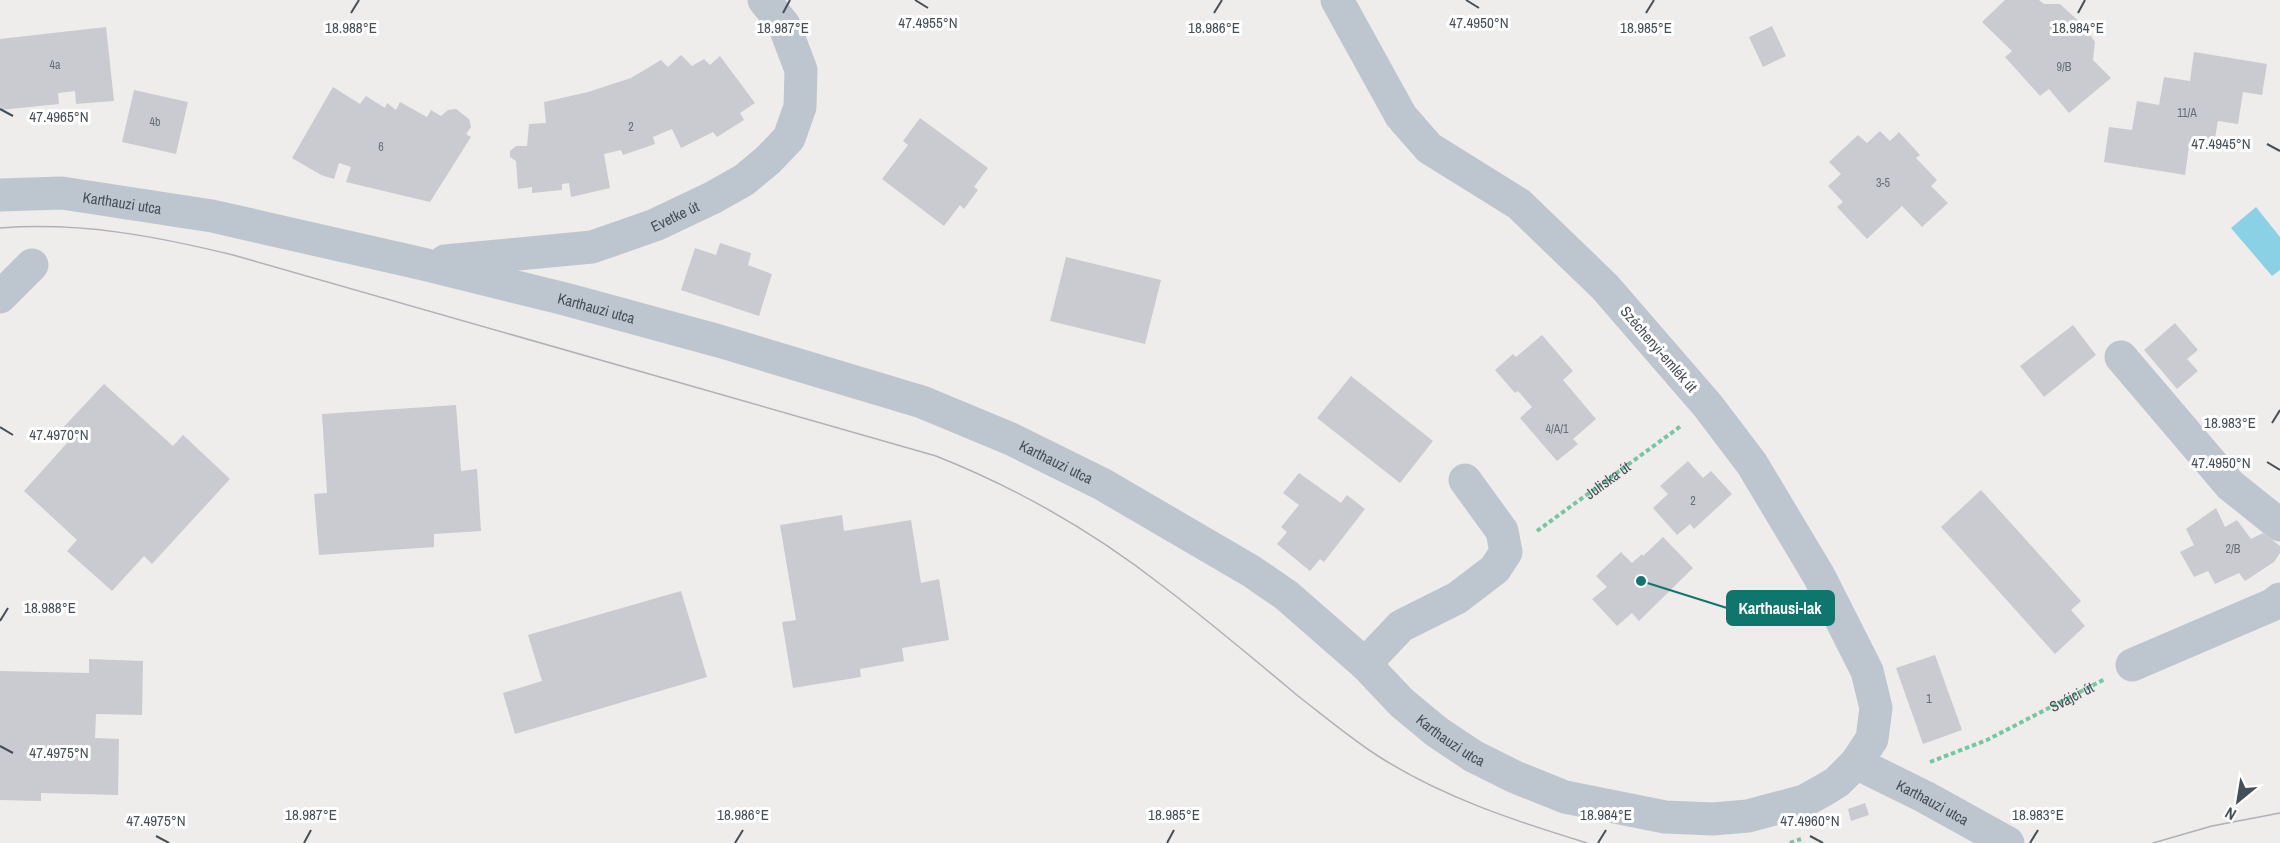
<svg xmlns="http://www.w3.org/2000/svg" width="2280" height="843" viewBox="0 0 2280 843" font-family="'Archivo Narrow',sans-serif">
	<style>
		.water { fill: #8ad1e6 }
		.building { fill: #c9cbd1 }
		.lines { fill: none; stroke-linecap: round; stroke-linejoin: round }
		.path { stroke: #76c7a1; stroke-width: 4; stroke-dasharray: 4.5 3; stroke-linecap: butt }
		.minor { stroke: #bdc6ce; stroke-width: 33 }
		.tram { stroke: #aeb1b6; stroke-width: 1.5 }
		.ticks { fill: none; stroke: #454f58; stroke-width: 2 }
		.labels { text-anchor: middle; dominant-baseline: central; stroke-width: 6; stroke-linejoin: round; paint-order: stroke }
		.number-label { font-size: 12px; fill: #666e76 }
		.street-label { font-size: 15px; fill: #454f58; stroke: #fff }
		.ticks-label { font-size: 15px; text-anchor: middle; fill: #454f58; stroke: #fff; stroke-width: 6; stroke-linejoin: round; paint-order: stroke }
		.leader { fill: none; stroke: #0f766e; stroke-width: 2 }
		.callout-dot { fill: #0f766e; stroke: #fff; stroke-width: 2 }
		.callout { fill: #0f766e; stroke: #0f766e; stroke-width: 2 }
		.callout-label { font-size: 16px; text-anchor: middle; font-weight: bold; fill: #fff }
	</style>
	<rect width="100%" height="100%" fill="#efecec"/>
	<path class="water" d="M2256,207L2280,237V270L2272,276L2231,228Z"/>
	<path class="building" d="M2005,0H2039L2044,4H2060L2085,27L2095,42L2093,60L2111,78L2069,113L2049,89L2040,96L2005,57L2012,51L1982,22Z
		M1772,26L1786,56L1763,67L1749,37Z
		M106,27L114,101L76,104L75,91L58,93L59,104L0,110V39Z
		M2194,52L2267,64L2262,95L2243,92L2238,124L2218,121L2213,149L2189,146L2185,175L2104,162L2109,127L2132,130L2137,101L2159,105L2164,77L2190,81Z
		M681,55L692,66L704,59L710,65L720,56L755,103L740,113L744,120L717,137L713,132L681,148L672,129L653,137L655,144L623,155L621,150L604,154L610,188L571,197L569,183L562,184V190L532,193V187L518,189L516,161L510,157V151L516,146H527L529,124L546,123L544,102L588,92L631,78L661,60L668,67Z
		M333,87L360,104L366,96L385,108L387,103L396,110L400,102L427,117L431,110L441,116L448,110L456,109L469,119L471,127L466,134L471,137L430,202L346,182L351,167L339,163L334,179L321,175L292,158Z
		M134,90L188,102L176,154L122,142Z
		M920,118L988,168L974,187L978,190L964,209L960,205L944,226L882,179L908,145L903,141Z
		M1880,131L1890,141L1899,132L1920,155L1916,158L1937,180L1931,186L1948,203L1922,227L1902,206L1867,239L1837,207L1843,202L1828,186L1841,174L1829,162L1858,135L1867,143Z
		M720,243L751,253L748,265L772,274L759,316L681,290L695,248L716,255Z
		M1066,257L1161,280L1145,344L1050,321Z
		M2175,323L2198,350L2187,359L2198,371L2177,389L2144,350Z
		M2073,325L2096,355L2044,397L2020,366Z
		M1542,335L1573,371L1563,380L1596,419L1573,439L1578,444L1557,461L1520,418L1532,407L1518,391L1515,393L1495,370L1513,354L1516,357Z
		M1351,376L1433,441L1400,483L1317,418Z
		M104,384L173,446L183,435L230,479L152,564L144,556L112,591L67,551L77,540L24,491L68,442L58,433Z
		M456,405L461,471L477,469L481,531L434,534V547L319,555L314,494L327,493L322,414Z
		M1688,461L1703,478L1711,471L1732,494L1694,529L1690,524L1677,535L1653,508L1668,494L1660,486Z
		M1299,473L1341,503L1347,495L1365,509L1324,562L1320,559L1310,571L1277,544L1287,532L1281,527L1299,505L1283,493Z
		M1981,490L2081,601L2071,610L2085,626L2055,654L1941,527Z
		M2216,508L2225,527L2237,520L2251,539L2263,533L2280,546V553L2274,562L2245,581L2239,573L2215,584L2208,571L2194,577L2180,552L2194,545L2186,529Z
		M842,515L844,531L911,520L921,583L939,579L949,640L902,648L904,661L860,669L861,677L793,688L782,622L796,620L780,525Z
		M1663,537L1693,568L1639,621L1632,613L1617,626L1592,599L1607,587L1596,576L1621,552L1632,563L1642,554L1643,556Z
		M681,591L707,677L515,734L503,693L542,681L528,635Z
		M1935,655L1962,730L1923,744L1896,668Z
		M89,659L143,661L142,715L96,714L95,738L119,739L118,795L41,793V801L0,800V671L89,673Z
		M1865,803L1869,815L1851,821L1848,809Z"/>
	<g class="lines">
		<g class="path">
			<path id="s1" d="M1537,531L1681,426"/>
			<path id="s2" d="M1930,762L1987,740L2105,679"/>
			<path d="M1790,843L1801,839"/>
		</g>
		<g class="minor">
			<path id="s3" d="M0,195L62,193L212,216L423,264L565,299L719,341L922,402L1011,439L1102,484L1251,571L1286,595L1365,664L1402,703L1437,732L1473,756L1515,777L1565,797L1665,817L1713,819L1748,816L1804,801L1824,790L1837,782L1856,763L1872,739L1876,708L1867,671L1819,576L1752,464L1708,406L1605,287L1519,204L1429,148L1401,116L1337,0"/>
			<path id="s4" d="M445,261L592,247L655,225L712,198L744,180L768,160L789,138L800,107L801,70L784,25L764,0"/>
			<path d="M0,297L32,265"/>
			<path d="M2121,357L2230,485L2280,525"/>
			<path d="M1365,664L1401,626L1457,598L1495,569L1506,552L1502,531L1465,480"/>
			<path d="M2132,665L2272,605L2280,599"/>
			<path id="s5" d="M1856,763L1925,797L2008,843"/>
		</g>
		<path class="tram" d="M0,228C82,222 155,236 233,255L936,456C1019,489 1094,532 1164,587C1210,622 1254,659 1298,696C1324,716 1350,738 1378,756C1442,797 1515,821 1587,843
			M2153,843L2212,826L2280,813"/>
	</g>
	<path class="ticks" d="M915,0L928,8M1466,0L1479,8M351,13L359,0M783,13L790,0M1214,13L1222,0M1646,13L1654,0M2078,13L2085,0M0,109L13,116M2267,144L2280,151M2272,423L2280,410M0,427L13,435M2267,462L2280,470M0,621L8,608M0,746L13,753M156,836L169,843M1810,836L1823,843M304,843L311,830M735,843L743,830M1167,843L1174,830M1598,843L1606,830M2030,843L2038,830"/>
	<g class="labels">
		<g class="number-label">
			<text x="55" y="65">4a</text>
			<text x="2064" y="67">9/B</text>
			<text x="2187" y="113">11/A</text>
			<text x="155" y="122">4b</text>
			<text x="631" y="127">2</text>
			<text x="381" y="147">6</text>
			<text x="1883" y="183">3-5</text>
			<text x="1557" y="429">4/A/1</text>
			<text x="1693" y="501">2</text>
			<text x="2233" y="549">2/B</text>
			<text x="1929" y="699">1</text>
		</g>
		<g class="street-label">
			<text stroke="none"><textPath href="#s3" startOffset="123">Karthauzi utca</textPath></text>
			<text stroke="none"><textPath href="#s4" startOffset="236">Evetke út</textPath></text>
			<text stroke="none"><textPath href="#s3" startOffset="609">Karthauzi utca</textPath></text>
			<text transform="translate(1659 349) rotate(49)">Széchenyi-emlék út</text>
			<text stroke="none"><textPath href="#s3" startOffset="1095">Karthauzi utca</textPath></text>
			<text stroke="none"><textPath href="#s1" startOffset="87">Juliska út</textPath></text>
			<text stroke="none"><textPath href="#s2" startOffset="156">Svájci út</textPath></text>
			<text stroke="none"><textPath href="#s3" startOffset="1581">Karthauzi utca</textPath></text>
			<text stroke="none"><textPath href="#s5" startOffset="86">Karthauzi utca</textPath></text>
		</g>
	</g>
	<g class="ticks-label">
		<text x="928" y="28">47.4955°N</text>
		<text x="1479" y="28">47.4950°N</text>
		<text x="351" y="33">18.988°E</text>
		<text x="783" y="33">18.987°E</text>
		<text x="1214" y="33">18.986°E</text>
		<text x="1646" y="33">18.985°E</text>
		<text x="2078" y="33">18.984°E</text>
		<text x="59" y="122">47.4965°N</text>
		<text x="2221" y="149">47.4945°N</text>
		<text x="2230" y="428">18.983°E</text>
		<text x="59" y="440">47.4970°N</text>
		<text x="2221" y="468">47.4950°N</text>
		<text x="50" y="613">18.988°E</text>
		<text x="59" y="758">47.4975°N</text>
		<text x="311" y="820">18.987°E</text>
		<text x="743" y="820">18.986°E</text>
		<text x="1174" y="820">18.985°E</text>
		<text x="1606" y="820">18.984°E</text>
		<text x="2038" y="820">18.983°E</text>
		<text x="156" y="826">47.4975°N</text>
		<text x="1810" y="826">47.4960°N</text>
	</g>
	<path class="leader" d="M1641 581L1727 608"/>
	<circle class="callout-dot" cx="1641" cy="581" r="6"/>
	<rect class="callout" x="1727" y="591" width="107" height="34" rx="6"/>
	<g class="callout-label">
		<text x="1780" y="614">Karthausi-lak</text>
	</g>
	<g transform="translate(2238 801) rotate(210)" stroke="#ffffff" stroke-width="4.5" paint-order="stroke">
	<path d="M0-4.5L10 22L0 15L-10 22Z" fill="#454f58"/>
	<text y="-9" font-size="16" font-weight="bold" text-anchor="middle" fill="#454f58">N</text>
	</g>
</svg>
